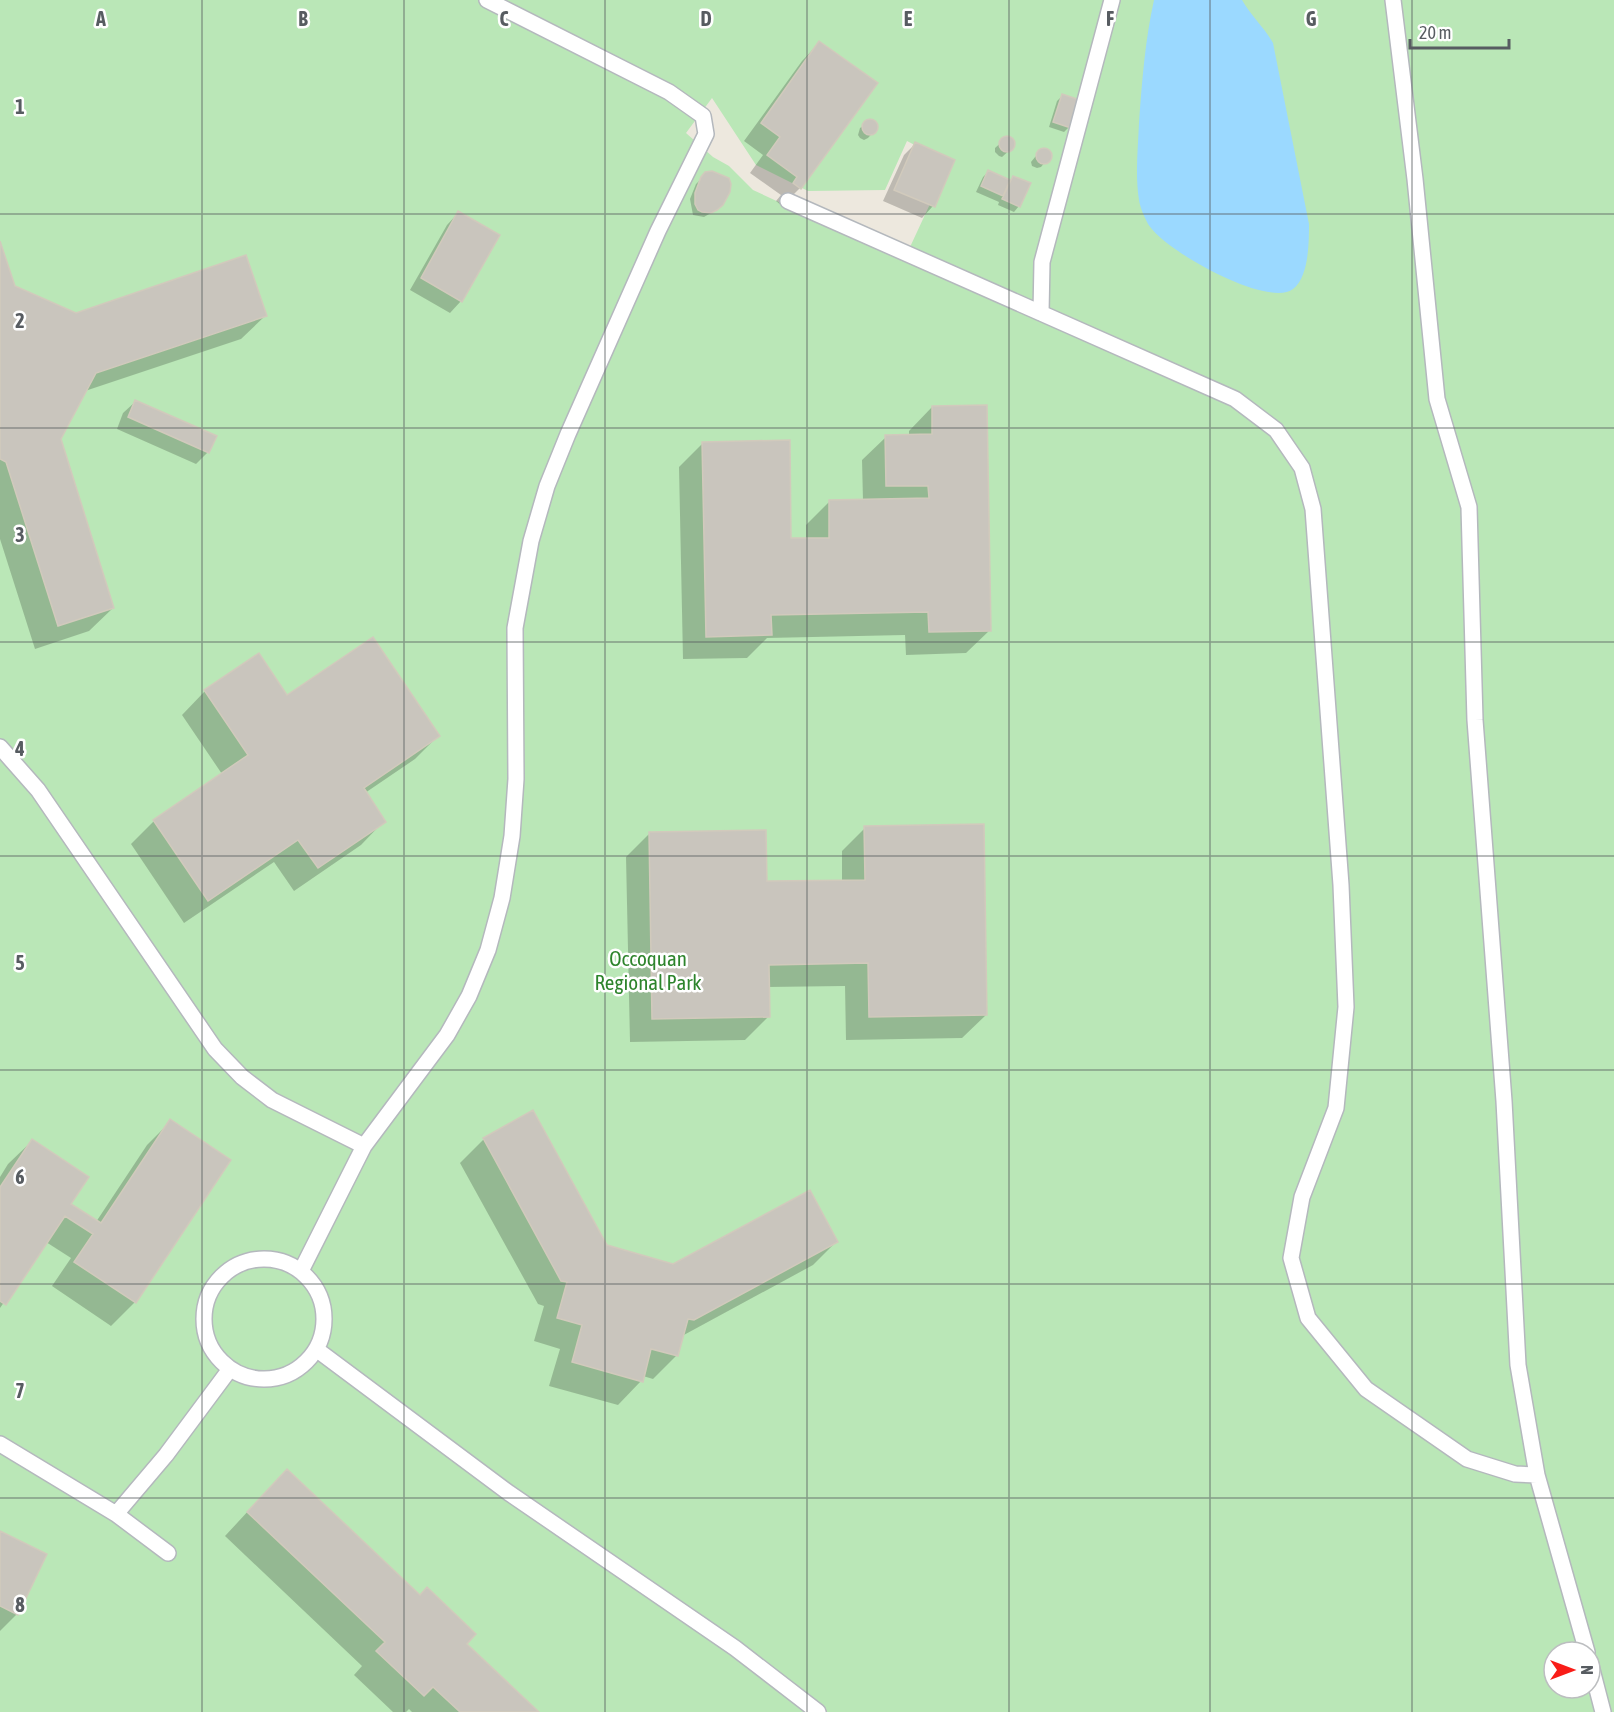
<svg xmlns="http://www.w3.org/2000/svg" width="1614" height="1712" viewBox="0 0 1614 1712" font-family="'Asap Condensed',sans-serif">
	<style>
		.green { fill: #bae7b7; fill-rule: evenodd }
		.water { fill: #9bd9ff }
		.shadow { fill: #0003 }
		.building { fill: #c9c5bd; stroke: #d1cabc; stroke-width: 1.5 }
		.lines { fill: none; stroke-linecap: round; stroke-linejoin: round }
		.lane-casing { stroke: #b4b8bd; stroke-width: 18 }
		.lane { stroke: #fff; stroke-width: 15 }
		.grid { fill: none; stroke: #575c61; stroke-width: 1.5; stroke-opacity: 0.55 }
		.labels { text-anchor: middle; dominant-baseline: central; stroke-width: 5; stroke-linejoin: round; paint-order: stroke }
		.park-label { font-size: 21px; fill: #2d842c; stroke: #fff }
		.grid-label { font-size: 20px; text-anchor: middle; font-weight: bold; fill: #575c61; stroke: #fff; stroke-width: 5; stroke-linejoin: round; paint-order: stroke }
	</style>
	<rect width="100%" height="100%" fill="#ede8de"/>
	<path class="green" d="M0,0H1614V1712H0ZM712,98L756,165L808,191L885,190L907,141L949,163L904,260L753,190L729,166L713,157L686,133ZM1554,1652H1590V1688H1554Z"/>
	<path class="water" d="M1154,0H1242C1251,16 1264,27 1273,43L1309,224C1309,242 1309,277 1293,289C1268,309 1159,248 1147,222C1144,216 1140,207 1139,200C1135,175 1138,148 1139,123C1142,81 1145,41 1154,0Z"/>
	<path class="shadow" d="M819,43L800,188L782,206L776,201L781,195L750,173L763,155L744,141L802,61Z
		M1062,96L1069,127L1064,132L1049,127L1057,101Z
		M870,121L875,123L876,129L868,138L864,140L860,138L858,135L860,128Z
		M1005,139L1012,140V148L1002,157L999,156L995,152V148Z
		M915,144L933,206L922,218L883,201L904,155Z
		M1040,151H1046L1049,157L1041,167L1037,168L1032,166L1031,162Z
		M988,172L1009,181L1013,178L1019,206L1014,212L998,205L999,202L976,192L983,177Z
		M706,174L716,210L704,217L693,215L690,199L696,184Z
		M458,213L461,301L450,313L410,290L447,225Z
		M0,246L14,287L76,314L265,316L241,339L85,391L60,439L113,608L89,631L35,649L0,539Z
		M135,402L208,452L196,464L117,429L123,413Z
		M932,407L990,630L966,653L906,655L905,635L767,638L747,658L683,659L679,467L702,444L790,540H806V525L829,502L863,501L862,460L886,437L909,436V431Z
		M205,691L287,697L438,736L415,759L365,793L384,821L361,845L294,891L274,862L184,923L131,844L154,821L222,774L182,715Z
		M865,828L986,1015L962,1038L846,1040L845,986L768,987V1017L745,1040L630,1042L626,857L649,834L765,883L842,882V851Z
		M533,1112L606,1247L673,1266L836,1242L813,1265L682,1336L676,1356L653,1379L643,1376L641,1381L618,1405L549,1386L560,1349L534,1341L544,1306L538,1304L460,1163L484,1139Z
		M171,1121L229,1160L135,1302L111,1326L52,1286L71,1258L46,1242L0,1308V1177L8,1164L32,1141L69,1204L96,1222L147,1145Z
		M264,1494L420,1597L465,1644L537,1712H412L409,1709L406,1712H393L354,1675L362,1666L225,1536Z
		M0,1532L17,1614L0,1631Z"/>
	<path class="building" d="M819,41L878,83L801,189L793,183L797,177L767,155L780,137L761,123Z
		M1062,94L1080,100L1071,128L1053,122Z
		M862 127a8 8 0 1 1 16 0a8 8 0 1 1-16 0Z
		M999 144a8 8 0 1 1 16 0a8 8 0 1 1-16 0Z
		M915,142L955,160L935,207L894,190Z
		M1036 156a8 8 0 1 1 16 0a8 8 0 1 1-16 0Z
		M988,170L1010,180L1003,196L981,186Z
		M712,171L729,178L731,184L730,192L723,205L717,210L711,213L702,212L698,210L695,204V193L701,177L705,172Z
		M1013,176L1031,183L1020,207L1002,199Z
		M458,211L500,235L462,302L421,278Z
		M0,241L15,286L76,313L246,255L267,316L96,373L61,439L114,608L58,626L6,462L0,459Z
		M135,400L217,436L209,453L128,417Z
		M987,405L991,631L929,632L928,612L771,615L772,635L706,637L702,442L790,440L791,538H829V500L929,498L928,486H886L885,435L932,434V406Z
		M373,637L440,736L364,788L386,822L318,868L298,840L208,901L153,820L248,755L204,690L259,653L287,695Z
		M984,824L987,1015L869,1017L868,963L769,965L770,1017L652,1019L649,832L766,830L767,881L865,880L864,826Z
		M533,1110L607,1245L673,1264L810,1190L838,1242L694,1320L688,1319L678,1356L651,1349L643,1382L572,1362L582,1325L557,1318L567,1282L561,1281L483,1138Z
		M170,1119L231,1160L136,1303L74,1262L93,1234L65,1216L6,1305L0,1301V1187L32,1139L89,1177L71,1204L101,1223Z
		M287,1469L420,1595L427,1587L476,1634L467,1644L539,1712H460L433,1687L424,1696L376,1651L385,1642L247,1512Z
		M0,1531L47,1554L18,1615L0,1606Z"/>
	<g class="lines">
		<g class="lane-casing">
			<path id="lane" d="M1393,0L1415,179L1437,399L1469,507L1475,720L1504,1101L1518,1365L1537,1475L1587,1652
				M788,201L1235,399L1276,430L1302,468L1313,509L1341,885L1346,1007L1336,1108L1302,1197L1291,1258L1308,1318L1366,1389L1467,1459L1515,1474L1537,1475
				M1041,313L1042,262L1112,0
				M0,747L38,790L215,1049L242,1077L272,1100L364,1146
				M204 1319a60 60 0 1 1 120 0a60 60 0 1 1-120 0Z
				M301,1271L364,1146L447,1035L469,996L488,950L502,898L512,836L516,779L515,628L531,541L547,486L568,434L658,231L706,134L703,116L669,92L487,0
				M316,1349L509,1493L735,1648L818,1712
				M0,1444L116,1514L168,1553
				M116,1514L166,1455L230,1369
				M1590,1662L1603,1712"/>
		</g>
		<use href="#lane" class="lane"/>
	</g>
	<path class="grid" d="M202,0V1712M404,0V1712M605,0V1712M807,0V1712M1009,0V1712M1210,0V1712M1412,0V1712M0,214H1614M0,428H1614M0,642H1614M0,856H1614M0,1070H1614M0,1284H1614M0,1498H1614"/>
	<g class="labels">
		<g class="park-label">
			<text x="648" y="958">Occoquan<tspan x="648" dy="24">Regional Park</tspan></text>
		</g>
	</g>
	<g class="grid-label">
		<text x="101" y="26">A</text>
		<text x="303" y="26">B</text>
		<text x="504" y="26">C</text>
		<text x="706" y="26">D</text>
		<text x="908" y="26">E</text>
		<text x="1110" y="26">F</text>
		<text x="1311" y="26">G</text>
		<text x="20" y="114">1</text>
		<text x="20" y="328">2</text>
		<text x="20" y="542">3</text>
		<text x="20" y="756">4</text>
		<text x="20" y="970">5</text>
		<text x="20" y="1184">6</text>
		<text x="20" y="1398">7</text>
		<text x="20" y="1612">8</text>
	</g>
	<g transform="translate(1572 1670) rotate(90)"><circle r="28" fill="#ffffff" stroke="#bcbec0" stroke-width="1.5"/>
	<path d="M0-4.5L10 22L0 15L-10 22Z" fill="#f91d18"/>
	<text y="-9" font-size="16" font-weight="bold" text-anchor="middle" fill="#575c61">N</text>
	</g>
	<path d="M1410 39v9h99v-9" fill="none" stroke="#575c61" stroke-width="3"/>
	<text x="1419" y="39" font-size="18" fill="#575c61" stroke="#ffffff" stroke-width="4.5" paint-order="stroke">20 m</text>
</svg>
